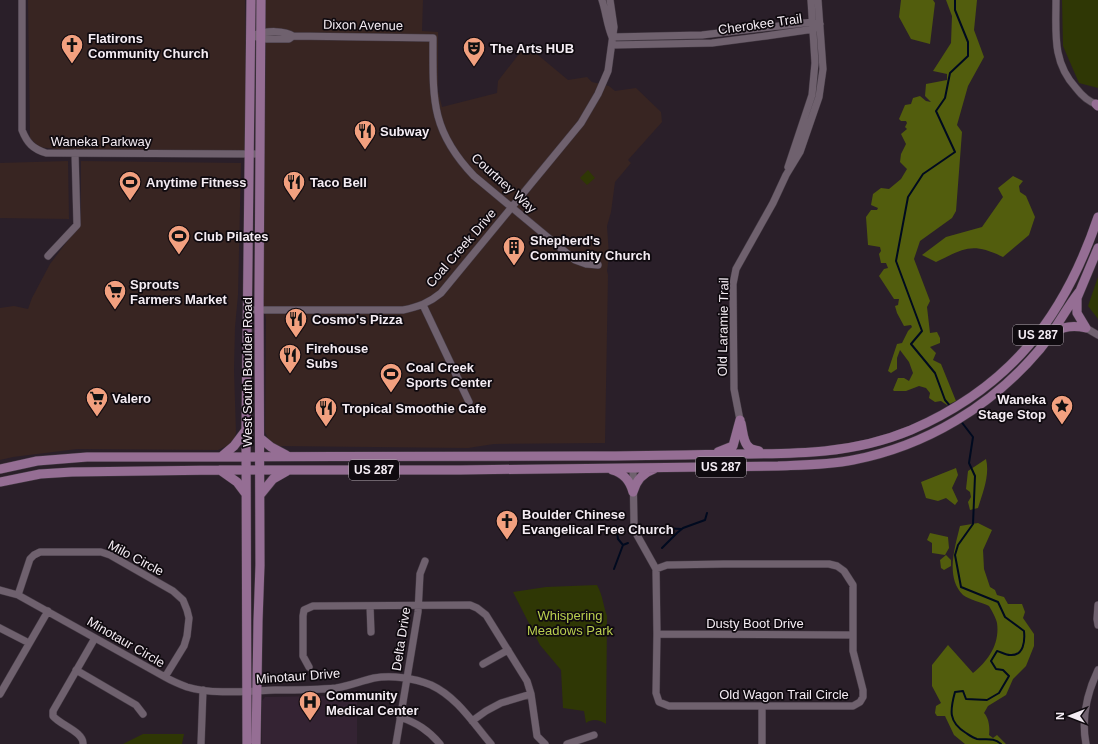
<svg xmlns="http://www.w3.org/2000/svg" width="1098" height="744" viewBox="0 0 1098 744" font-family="Helvetica,sans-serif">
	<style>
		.commercial { fill: #382522 }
		.built { fill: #342333 }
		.green { fill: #2f3705 }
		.forest { fill: #525d0d }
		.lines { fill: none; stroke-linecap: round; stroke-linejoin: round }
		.stream { stroke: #000a1f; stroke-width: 2 }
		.minor-casing { stroke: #443a44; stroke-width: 8 }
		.major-casing { stroke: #443a44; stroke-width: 10 }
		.minor { stroke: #6f616e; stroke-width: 7 }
		.major { stroke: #956e94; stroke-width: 9 }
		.labels { text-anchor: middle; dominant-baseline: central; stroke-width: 3.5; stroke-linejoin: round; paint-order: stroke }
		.shield { fill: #0f0a0f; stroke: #afa8af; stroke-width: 1 }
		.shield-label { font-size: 12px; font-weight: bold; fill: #f4ecf3 }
		.street-label { font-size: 13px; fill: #f4ecf3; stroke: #0f0a0f }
		.poi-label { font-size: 13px; font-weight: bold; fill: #f4ecf3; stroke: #0f0a0f; text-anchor: start }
		.park-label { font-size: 13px; fill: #b9ce4e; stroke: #0f0a0f }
	</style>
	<rect width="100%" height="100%" fill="#2a1f29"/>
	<path class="commercial" d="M28,0H245L247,150H65L39,147L30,138Z
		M265,0H423L422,31L438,32V91L442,107L497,93L498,81L526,45L568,80L587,77L592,82L609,86L615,91L636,88L661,112L662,122L628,160L631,163L615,182L611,212L607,226L609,256L607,271L608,275L605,443L494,444L468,448L276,446L269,441L265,432L266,319L263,298L266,44Z
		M68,161L69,219L0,218V163Z
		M81,161L241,163L238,295L235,327L234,370L236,433L233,443L218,450L77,449L13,457L0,460V308L14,306L28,309L32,298L50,264L81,223Z"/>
	<path class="built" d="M357,690V744H262V701L265,697L326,696Z"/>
	<path class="green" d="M1062,0H1098V88L1079,83L1063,46Z
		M588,170L595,178L587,185L580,178Z
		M1098,277V319L1088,306Z
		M597,585C603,596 603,605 607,616L606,724C599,720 593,718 586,723L584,711L563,708L561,670L540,645L513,592L546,587Z
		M143,734H184L182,744H123Z"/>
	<path class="forest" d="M901,0H933L935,3L930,44L911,39L899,17Z
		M946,0H977L974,30L984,57L968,86L957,125L962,132L956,211L952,218L920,241L914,259L930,301L927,307L930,333L937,332L940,338V343L930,347L936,353L933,360L941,364L956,401L947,405L941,401L935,402L929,398L930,393L926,388L919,386L906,391H894L893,390L898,378H904L909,381L913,373L909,362L900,350L897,358V369L891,373L888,371L897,344L902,343L908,331L912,327L911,325L904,326L897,313L895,306L898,305L899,299H894L879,276L884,269L888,268L886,263H881L879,254L881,251L880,247L868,245L866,217L871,210H877L878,208L871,205L873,194L881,188L889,189L901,179L907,169L900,162L901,154L906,144L901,134L907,129L905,127L907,123L906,121H901L899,119L905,105L911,104L913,98L920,96L926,101L931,102L925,96L926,84L947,80V74L933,71L951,43L952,16Z
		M1013,176L1023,181L1019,186L1020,192L1026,196L1035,217L1029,235L1003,257C972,242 965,248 936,262L922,255L946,237L982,227L1003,197L998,188Z
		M986,459C990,475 983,492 978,508L970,510L968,502L971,497L970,492L966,489L968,471Z
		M956,468L958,475L952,488L958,501L955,505L946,498L938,501L926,498L921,482Z
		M978,523L992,530L983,550L984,569L990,587L995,590L997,595L1004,597L1008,604H1022L1025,612L1023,618L1034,634V646L1026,666L1013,679L1006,695L988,706L984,713C989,718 990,728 989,735L993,738L997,735L1006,744H965L954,735L945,716H937L935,713L936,706L941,703L932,686V665L948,645L973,673C988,661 1000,644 997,623C996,618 992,611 989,606C983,603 968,599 963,595C945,577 955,547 960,526Z
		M930,533L948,537L949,548L945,555L932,553V543L927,540Z
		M946,555L951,560V566L944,570L941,568L940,560Z"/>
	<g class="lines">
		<path class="stream" d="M951,407L945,400L935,373L911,344L922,331L896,261L908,197L923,174L955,152L936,111L945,98L950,73L968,56V42L955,10V0
			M960,420L973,437L969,463L975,476L973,524L958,545L955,555L961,587L998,602L1005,617L1024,631C1025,641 1024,656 1010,655C1006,655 1001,652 997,651L991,661L996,669L1003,670L1009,676L999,693L987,700L966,699L963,691L955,692C950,710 948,722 966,733C969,735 973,738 977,739C986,740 994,737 1001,744
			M616,526L618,539L623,545
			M653,532L664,528L681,529
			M662,548L677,533L683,528L705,520L707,513
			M614,569L623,545L628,543"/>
		<g class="minor-casing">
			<path id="minor" d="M22,0V130C27,143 33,149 46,153L260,154
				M602,0C606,12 607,25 612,37
				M1056,0C1056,33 1052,62 1076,88C1082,96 1089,102 1098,105
				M257,34C266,31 285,30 293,36L433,38C433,98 430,130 474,176L575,260L586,264L598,265
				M257,37L265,39H289L293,36
				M612,37L702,35L813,22L820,24
				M612,45L712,43L766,36L814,29L820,24
				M788,167L812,95L815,63L811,0
				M48,256L77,225L75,153
				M423,305L469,402
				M247,310H403C418,307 429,303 441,293L581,123L598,94L608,71L614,27L610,0
				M1086,328L1098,335
				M740,420L734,389L733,284L736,269L773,203L786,175L800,152L819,97L823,69L818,0
				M633,468L634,523L637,535L656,569
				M724,564H829L837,566L844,571L853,585V651L863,690V697L860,702L853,706H669L659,702L656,693L657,634L656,569L667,565Z
				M0,590L18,595L165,677C172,681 179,684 187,687C212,695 249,691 275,690C295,690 316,690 336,688C349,686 361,681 374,678C392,675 414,678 431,685C457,697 473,723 491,744
				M18,595L30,559L34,555L40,552H101L110,555L173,591L183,600L187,610L189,618L187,636L184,646L165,677
				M1098,605L1097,619L1098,625
				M370,606L371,632
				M0,628L29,643
				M657,634L853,635
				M483,664L508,650
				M309,667L303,656V616L304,610L313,606L470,605L477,608L486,615L527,681L531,694L537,736L545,744
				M76,670L136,705L143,714
				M0,694L48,611
				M400,717C417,723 428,730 440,744
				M472,721L486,711L501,703L531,694
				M83,744C84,732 60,725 53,716V711L95,638
				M201,744L203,690
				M396,744L418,612L420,574L425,561
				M567,744L594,735
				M762,744V706
				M1086,744C1081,718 1087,693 1098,670"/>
		</g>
		<g class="major-casing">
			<path id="major" d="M1096,104L1098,106
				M1086,328L1077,313V298L1098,248
				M1054,332C1064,326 1074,325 1086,328
				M741,423C743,431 743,444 750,448C752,450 757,450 759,451
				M260,438L271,447L286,455
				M718,452L733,446L740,420
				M221,457L234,446L246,430
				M0,469L37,461L87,457C254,457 421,456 588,456C635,456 682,455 728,454C793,454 851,455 911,430C1010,387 1064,318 1098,217
				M220,470L237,482L246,494
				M612,470C624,473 630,481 633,492
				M0,482L40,474L72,472L220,470H460L778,466C803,465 828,465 853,460C926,446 992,406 1040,349C1055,331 1065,310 1079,292
				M633,492C636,481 642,473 654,469
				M260,495L273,479L287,471
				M247,744L246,430L251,0
				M256,744L258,621L260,565L259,301L261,0"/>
		</g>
		<use href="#minor" class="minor"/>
		<use href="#major" class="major"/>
	</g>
	<defs>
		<g id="church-pin" transform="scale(1.15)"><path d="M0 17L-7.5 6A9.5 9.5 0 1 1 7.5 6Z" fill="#f2a07f" stroke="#0f0a0f"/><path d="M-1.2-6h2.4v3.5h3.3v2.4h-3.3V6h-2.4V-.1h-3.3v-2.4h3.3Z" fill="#111"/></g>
		<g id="theatre-pin" transform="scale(1.15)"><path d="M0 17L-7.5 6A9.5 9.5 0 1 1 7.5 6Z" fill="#f2a07f" stroke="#0f0a0f"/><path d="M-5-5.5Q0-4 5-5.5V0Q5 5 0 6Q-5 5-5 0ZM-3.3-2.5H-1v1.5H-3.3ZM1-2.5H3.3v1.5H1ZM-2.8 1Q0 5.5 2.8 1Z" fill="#111"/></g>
		<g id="restaurant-pin" transform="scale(1.15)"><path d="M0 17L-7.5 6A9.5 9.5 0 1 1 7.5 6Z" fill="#f2a07f" stroke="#0f0a0f"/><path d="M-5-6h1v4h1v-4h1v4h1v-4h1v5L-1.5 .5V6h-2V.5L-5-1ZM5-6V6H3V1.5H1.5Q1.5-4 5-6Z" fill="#111"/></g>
		<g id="stadium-pin" transform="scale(1.15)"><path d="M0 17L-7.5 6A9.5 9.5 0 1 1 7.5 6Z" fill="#f2a07f" stroke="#0f0a0f"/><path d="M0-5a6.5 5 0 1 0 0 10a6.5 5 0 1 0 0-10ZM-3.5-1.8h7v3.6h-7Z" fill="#111"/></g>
		<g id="building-pin" transform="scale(1.15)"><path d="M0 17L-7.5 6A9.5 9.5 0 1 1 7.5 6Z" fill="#f2a07f" stroke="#0f0a0f"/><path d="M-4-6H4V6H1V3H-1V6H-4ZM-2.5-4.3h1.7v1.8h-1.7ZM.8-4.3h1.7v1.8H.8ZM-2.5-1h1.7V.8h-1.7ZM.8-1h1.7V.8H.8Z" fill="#111"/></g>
		<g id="supermarket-pin" transform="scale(1.15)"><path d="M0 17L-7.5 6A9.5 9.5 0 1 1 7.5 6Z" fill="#f2a07f" stroke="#0f0a0f"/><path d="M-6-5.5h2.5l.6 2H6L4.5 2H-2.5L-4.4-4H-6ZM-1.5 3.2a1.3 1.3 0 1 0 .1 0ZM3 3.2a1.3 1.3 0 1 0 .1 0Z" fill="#111"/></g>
		<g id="sight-pin" transform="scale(1.15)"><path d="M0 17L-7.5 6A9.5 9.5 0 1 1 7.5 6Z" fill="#f2a07f" stroke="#0f0a0f"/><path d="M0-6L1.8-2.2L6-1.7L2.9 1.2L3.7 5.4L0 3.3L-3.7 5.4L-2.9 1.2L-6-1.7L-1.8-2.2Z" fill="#111"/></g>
		<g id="hospital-pin" transform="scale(1.15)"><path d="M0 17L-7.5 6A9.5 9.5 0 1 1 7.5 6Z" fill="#f2a07f" stroke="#0f0a0f"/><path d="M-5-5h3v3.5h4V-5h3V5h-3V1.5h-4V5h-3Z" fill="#111"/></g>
	</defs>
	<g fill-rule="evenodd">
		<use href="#church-pin" x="72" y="45"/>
		<use href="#theatre-pin" x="474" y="48"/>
		<use href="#restaurant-pin" x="365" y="131"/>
		<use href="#stadium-pin" x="130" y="182"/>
		<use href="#restaurant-pin" x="294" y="182"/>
		<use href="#stadium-pin" x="179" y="236"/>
		<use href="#building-pin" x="514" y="247"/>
		<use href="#supermarket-pin" x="115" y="291"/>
		<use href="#restaurant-pin" x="296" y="319"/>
		<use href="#restaurant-pin" x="290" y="355"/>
		<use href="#stadium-pin" x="391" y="374"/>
		<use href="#supermarket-pin" x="97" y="398"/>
		<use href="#sight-pin" x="1062" y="406"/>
		<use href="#restaurant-pin" x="326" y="408"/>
		<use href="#church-pin" x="507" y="521"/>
		<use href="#hospital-pin" x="310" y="702"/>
	</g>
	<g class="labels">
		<g class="shield">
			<rect x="1013" y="325" width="50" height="20" rx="3"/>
			<rect x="696" y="457" width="50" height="20" rx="3"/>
			<rect x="349" y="460" width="50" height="20" rx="3"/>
		</g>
		<g class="shield-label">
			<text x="1038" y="335">US 287</text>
			<text x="721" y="467">US 287</text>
			<text x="374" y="470">US 287</text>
		</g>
		<g class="street-label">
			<text transform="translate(760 24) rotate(-8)">Cherokee Trail</text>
			<text transform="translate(363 25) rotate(1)">Dixon Avenue</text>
			<text x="101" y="141">Waneka Parkway</text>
			<text transform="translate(504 183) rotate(42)">Courtney Way</text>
			<text transform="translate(461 248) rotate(-49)">Coal Creek Drive</text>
			<text transform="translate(723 327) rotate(-89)">Old Laramie Trail</text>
			<text transform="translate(247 372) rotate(-90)">West South Boulder Road</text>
			<text transform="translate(136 558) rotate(28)">Milo Circle</text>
			<text x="755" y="623">Dusty Boot Drive</text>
			<text transform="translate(401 639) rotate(-81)">Delta Drive</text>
			<text transform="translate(126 642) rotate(30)">Minotaur Circle</text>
			<text transform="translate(298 676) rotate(-4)">Minotaur Drive</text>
			<text x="784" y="694">Old Wagon Trail Circle</text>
		</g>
		<g class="poi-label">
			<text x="88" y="38">Flatirons<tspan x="88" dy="15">Community Church</tspan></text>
			<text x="490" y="48">The Arts HUB</text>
			<text x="380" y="131">Subway</text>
			<text x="146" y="182">Anytime Fitness</text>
			<text x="310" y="182">Taco Bell</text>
			<text x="194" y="236">Club Pilates</text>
			<text x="530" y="240">Shepherd's<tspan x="530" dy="15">Community Church</tspan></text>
			<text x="130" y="284">Sprouts<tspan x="130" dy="15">Farmers Market</tspan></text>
			<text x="312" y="319">Cosmo's Pizza</text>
			<text x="306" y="348">Firehouse<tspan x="306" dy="15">Subs</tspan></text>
			<text x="406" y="367">Coal Creek<tspan x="406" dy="15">Sports Center</tspan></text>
			<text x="112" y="398">Valero</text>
			<text x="1046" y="399" text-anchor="end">Waneka<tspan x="1046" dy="15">Stage Stop</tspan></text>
			<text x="342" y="408">Tropical Smoothie Cafe</text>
			<text x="522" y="514">Boulder Chinese<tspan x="522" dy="15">Evangelical Free Church</tspan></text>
			<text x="326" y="695">Community<tspan x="326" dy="15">Medical Center</tspan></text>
		</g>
		<g class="park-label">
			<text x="570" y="615">Whispering<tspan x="570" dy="15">Meadows Park</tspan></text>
		</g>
	</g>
	<g transform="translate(1070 716) rotate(270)" stroke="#0f0a0f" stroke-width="3" paint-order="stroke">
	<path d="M0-3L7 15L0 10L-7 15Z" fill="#f4ecf3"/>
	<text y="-6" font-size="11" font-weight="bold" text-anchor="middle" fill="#f4ecf3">N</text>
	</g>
</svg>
